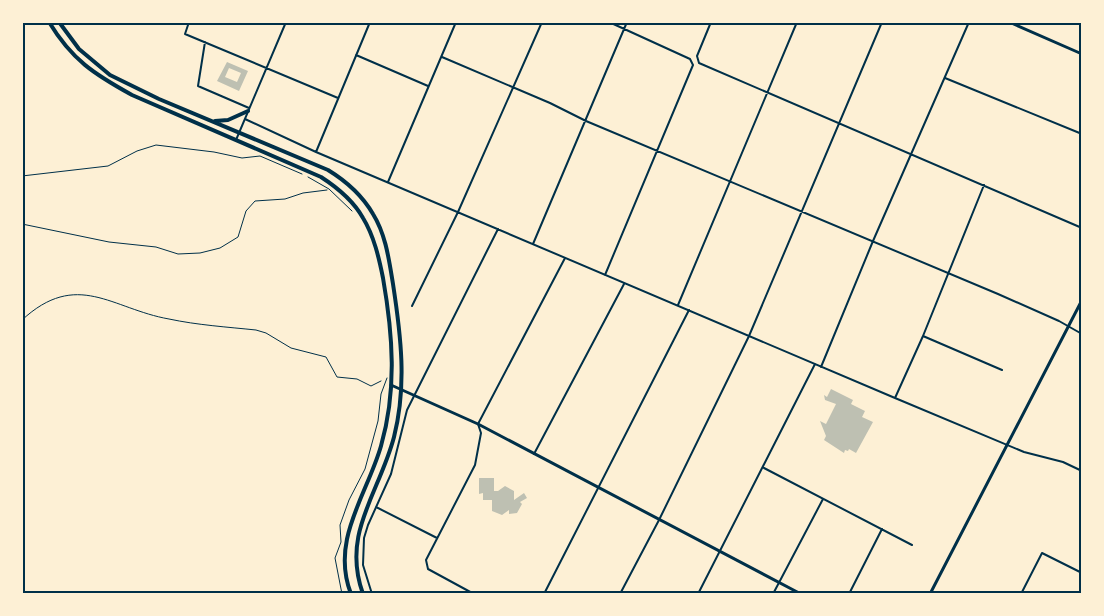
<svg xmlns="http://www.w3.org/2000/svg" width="1104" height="616" viewBox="0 0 1104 616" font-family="'DejaVu Sans',sans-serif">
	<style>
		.building { fill: #bec0b2; fill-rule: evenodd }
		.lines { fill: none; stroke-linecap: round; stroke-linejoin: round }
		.path { stroke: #003049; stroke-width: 1 }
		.minor { stroke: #003049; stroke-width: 2 }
		.tertiary { stroke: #003049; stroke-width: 3 }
		.secondary { stroke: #003049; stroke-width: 3 }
		.primary { stroke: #003049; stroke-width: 4 }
		.neatline { fill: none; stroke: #003049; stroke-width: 2 }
	</style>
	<rect width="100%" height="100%" fill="#fdf0d5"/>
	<path class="building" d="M227,62L248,71L239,91L217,81ZM229,68L241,73L237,82L225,77Z
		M831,389L853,400L851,404L865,411L862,417L873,422L856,453L849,449L848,451L845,450L844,453L824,440L826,436L820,421L826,424L836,404L825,400L824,395L827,397Z
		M479,478H494V491H498L505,486L514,491V500L524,493L527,498L520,502L522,504L517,513L509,514V510L502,515L492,511V500H483V493L479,494Z"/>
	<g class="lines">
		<path class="path" d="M22,176L108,166L137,151L156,145L214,152L242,158L260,156L302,174
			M308,177L329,189L352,211
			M22,224L109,242L156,247L178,254L200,253L220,248L238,237L246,211L255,201L285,199L303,193L327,190
			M22,320C77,269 112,309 169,319C197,325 227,327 256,330L266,333L291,348L326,357L337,377L357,379L371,386L381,381
			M342,594L335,558L341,542L340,525L349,500L365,469L378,421L381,394L387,378"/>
		<path class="minor" d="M189,22L185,34L338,98
			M711,22L697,56L699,63L1082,228
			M205,42L198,86L249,108
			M356,55L428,86
			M442,57L550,103L586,121L998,294L1059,321L1082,334
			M945,78L1082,134
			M245,119L316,152L895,398L1024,452L1063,462L1082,471
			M236,140L286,22
			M316,152L370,22
			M388,182L456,22
			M533,244L627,22
			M605,275L693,65L690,59L609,22
			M678,305L797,22
			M412,306L458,212L542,22
			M923,336L1002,370
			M821,367L873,241L969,22
			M895,398L923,336L984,185
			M534,454L624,284
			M764,468L912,545
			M376,507L437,538
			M372,594L363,565L364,538L368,525L391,474L407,410L498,229
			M474,594L428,569L426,560L475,465L481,433L478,424L565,258
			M544,594L689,310
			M620,594L659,520L749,336L882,22
			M698,594L815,364
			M773,594L823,499
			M849,594L882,529
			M1021,594L1042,553L1082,573"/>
		<path class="tertiary" d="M391,385L478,424L801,594
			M930,594L1082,300"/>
		<path class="secondary" d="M1009,22L1082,54"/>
		<path class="primary" d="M49,22C72,60 94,74 132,95L321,177C338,188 353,200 363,218C374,236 379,258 383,278C393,335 397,390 381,446C367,495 330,540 351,594
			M59,22L79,49L110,75L159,99L328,170C346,181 362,195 373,214C386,235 389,260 393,284C401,336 407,386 394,437C379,494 341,533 363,594
			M215,121L228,120L248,111"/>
	</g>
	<rect width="1104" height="616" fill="none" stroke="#fdf0d5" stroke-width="48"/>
	<rect x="24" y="24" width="1056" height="568" class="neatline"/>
</svg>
